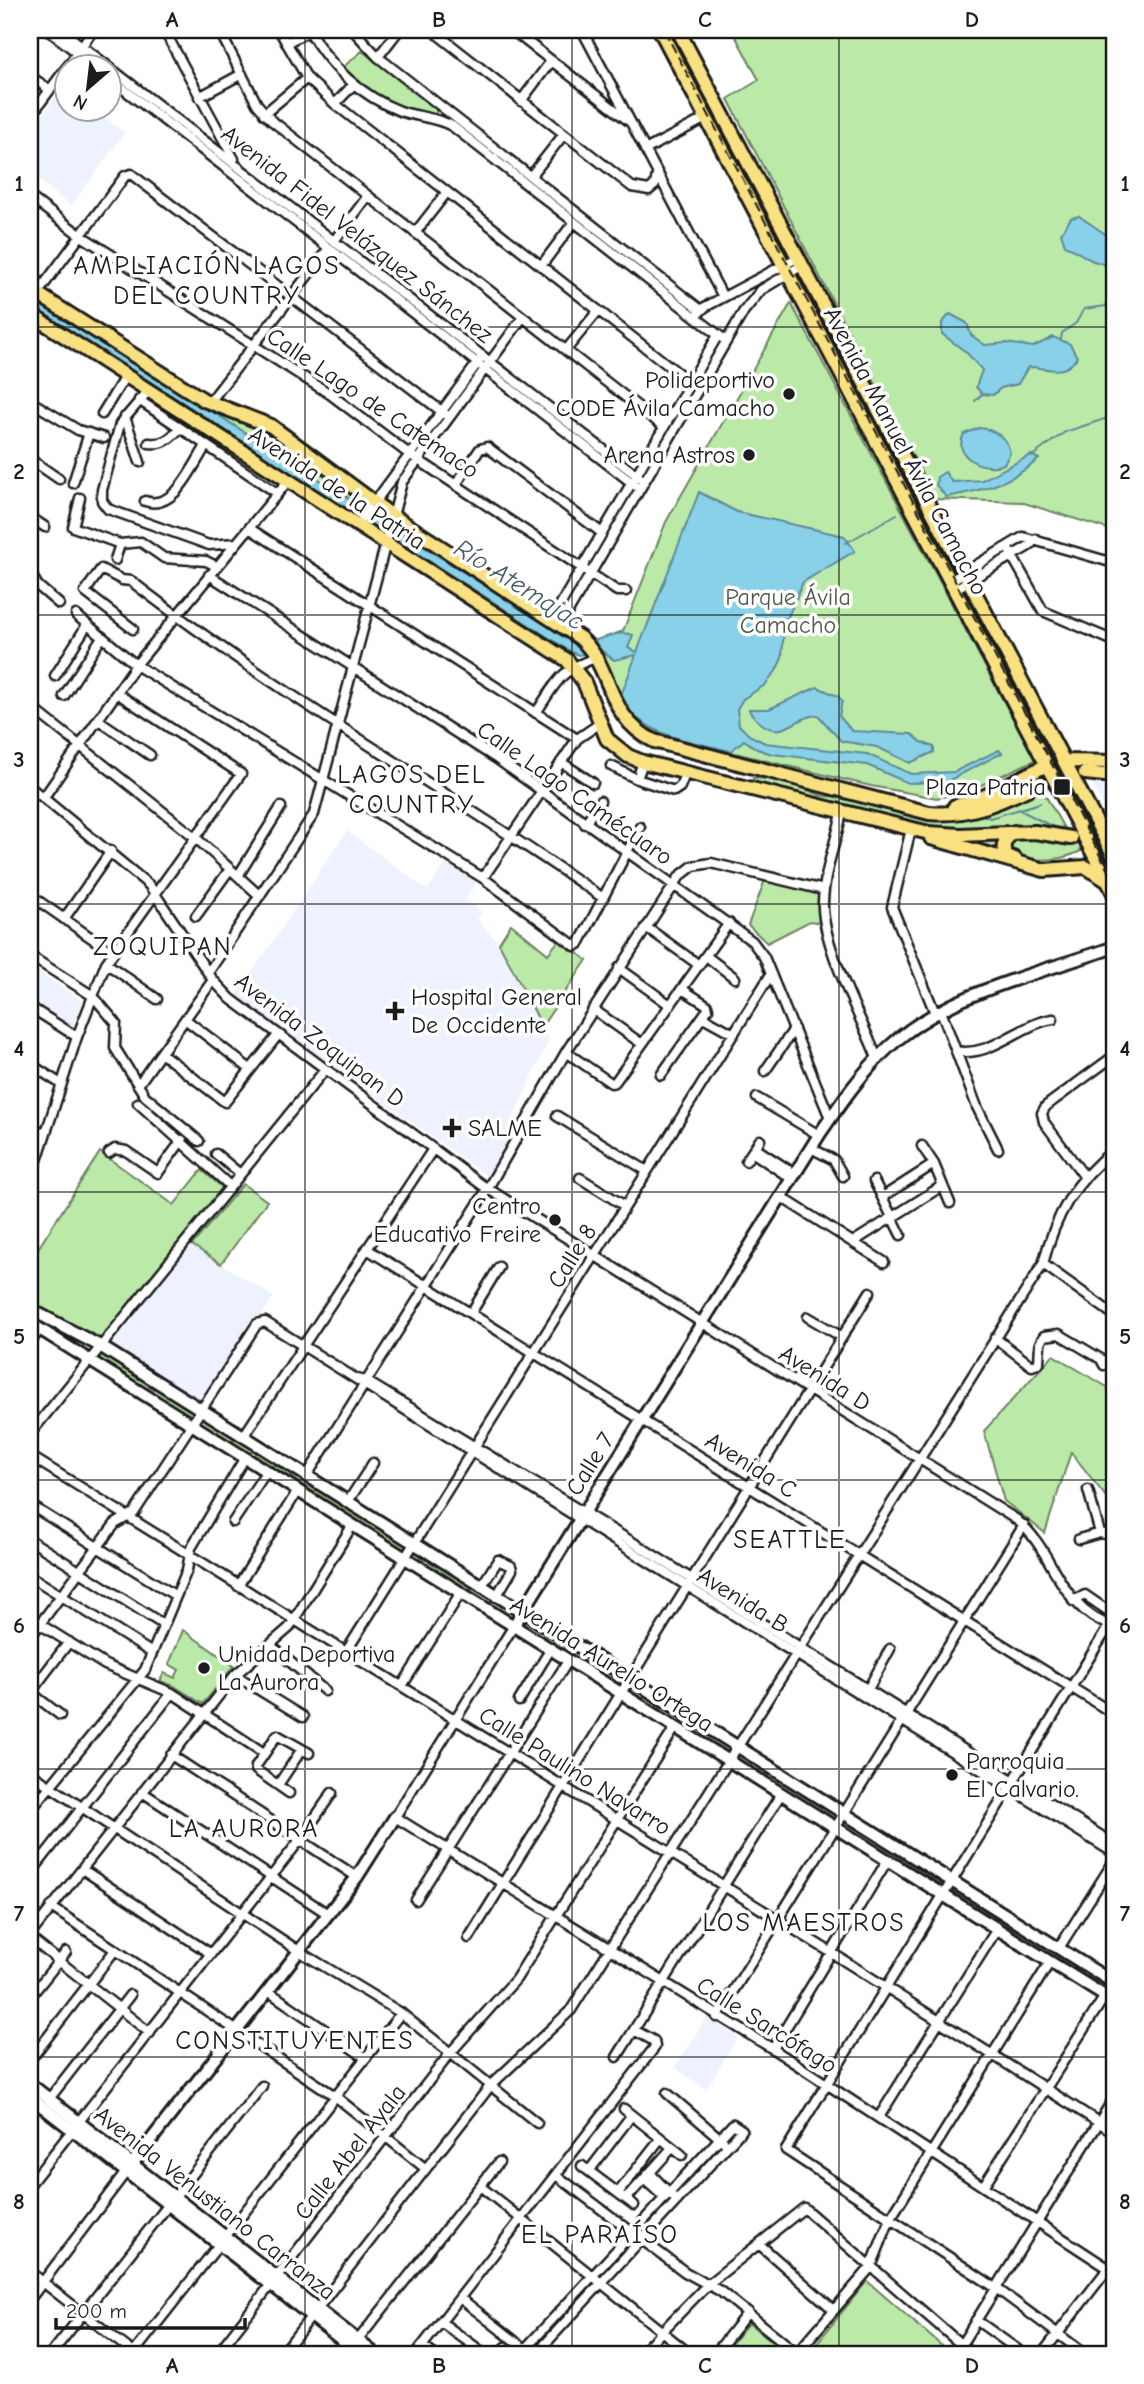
<svg xmlns="http://www.w3.org/2000/svg" width="1144" height="2384" viewBox="0 0 1144 2384" font-family="'Comic Neue',sans-serif">
	<style>
		.built { fill: #eef2fe }
		.green { fill: #bbeaa8; stroke: #6c8362; stroke-width: 2 }
		.water { fill: #88d1e9; stroke: #5d8997; stroke-width: 2 }
		.lines { fill: none; stroke-linecap: round; stroke-linejoin: round }
		.stream { stroke: #5d8997; stroke-width: 2 }
		.primary-tunnel { stroke: #ddd; stroke-width: 12; stroke-dasharray: 12 6; stroke-linecap: butt }
		.street-casing { stroke: #1c1c1c; stroke-width: 13 }
		.secondary-casing { stroke: #1c1c1c; stroke-width: 16 }
		.primary-casing { stroke: #1c1c1c; stroke-width: 18 }
		.street { stroke: #fff; stroke-width: 8 }
		.secondary { stroke: #fff; stroke-width: 10 }
		.primary { stroke: #f9e181; stroke-width: 12 }
		.rail { stroke: #1c1c1c; stroke-width: 2; stroke-dasharray: 10 5; stroke-linecap: butt }
		.grid { fill: none; stroke: #1c1c1c; stroke-width: 2; stroke-opacity: 0.55 }
		.poi-dot { fill: #1c1c1c; stroke: #fff; stroke-width: 2.5 }
		.labels { text-anchor: middle; dominant-baseline: central; stroke-width: 7; stroke-linejoin: round; paint-order: stroke }
		.street-label { font-size: 24px; fill: #1c1c1c; stroke: #fff }
		.poi-label { font-size: 24px; fill: #1c1c1c; stroke: #fff; text-anchor: end }
		.park-label { font-size: 24px; fill: #4c5a46; stroke: #fff }
		.neighbourhood-label { font-size: 26px; letter-spacing: 2px; fill: #1c1c1c; stroke: #fff }
		.water-label { font-size: 26px; font-style: italic; fill: #425b64; stroke: #fff }
		.neatline { fill: none; stroke: #1c1c1c; stroke-width: 2.5 }
		.grid-label { font-size: 23px; text-anchor: middle; font-weight: bold; fill: #1c1c1c }
	</style>
	<rect width="100%" height="100%" fill="#fff"/>
	<filter id="ink" filterUnits="userSpaceOnUse"><feTurbulence type="fractalNoise" baseFrequency=".0143" numOctaves="2"/><feDisplacementMap in="SourceGraphic" scale="14" xChannelSelector="R" yChannelSelector="G"/><feConvolveMatrix kernelMatrix="1 2 1 2 8 2 1 2 1" color-interpolation-filters="sRGB"/></filter>
	<g filter="url(#ink)">
		<path class="built" d="M64,85L66,108L94,109L125,133L71,206L30,174V133Z
			M1089,778L1114,780V826Z
			M347,831L427,890L448,861L478,880L466,899L482,912L477,920L499,943L549,1039L509,1127L513,1131L488,1177L236,996Z
			M30,967L83,1001L73,1027L30,1001Z
			M192,1245L274,1297L200,1403L111,1346Z
			M707,2017L738,2037L706,2089L675,2067Z"/>
		<path class="green" d="M732,30H1114V531L1021,502L935,499L728,99L759,80Z
			M362,51L436,108V113L431,116C395,109 369,93 342,68Z
			M791,303L1035,760L966,792L937,798L871,786L668,737C623,718 611,685 592,643L623,631L666,522Z
			M205,407L267,428L361,500L358,504Z
			M753,778L780,780L823,796L856,797L930,816L1040,786L1065,830L927,828L753,786Z
			M1025,836L1078,843L1081,851C1041,871 997,852 957,843L962,837Z
			M765,880L819,895L821,923L810,921L767,943L748,925Z
			M511,924L548,954L559,940L587,960L542,1026L499,943Z
			M100,1152L174,1205L202,1170L224,1189L101,1339L30,1303V1261Z
			M243,1184L267,1201L221,1264L192,1245Z
			M102,1349L521,1613L517,1622L98,1361L96,1358Z
			M1053,1355L1114,1391V1507L1071,1452L1045,1533L1004,1501L984,1431Z
			M523,1616L626,1678L620,1688L522,1627L519,1623Z
			M183,1630L234,1666L203,1704L174,1686L160,1681L164,1673L175,1678L179,1670L169,1664Z
			M634,1683L840,1814L835,1821L627,1691Z
			M843,1819L950,1880L942,1889L841,1828Z
			M955,1884L1114,1983V1999L949,1893Z
			M867,2281L951,2354H808Z
			M748,2323L789,2354H723Z"/>
		<path class="water" d="M1079,216L1114,240V267L1093,261L1065,245L1061,233L1071,218Z
			M30,295L571,641C593,649 612,627 633,635L628,648L637,652L699,492L737,512L844,536L855,551L803,582L784,626L782,658L776,671L765,685L743,699L737,709L739,725L749,735L765,743L867,754L911,774L954,772L999,750L1002,753L946,782L908,783L867,765L772,754L757,749L744,740L731,751C686,740 650,738 619,701L636,655L614,660L602,651L578,655L568,650L30,306Z
			M950,314L967,323L971,335L985,345L1006,343L1033,347L1053,337L1070,344L1077,357C1065,378 1046,367 1028,367L1018,384L1001,388L993,395L982,394L976,387L982,370L966,352L942,334V323Z
			M979,428C994,429 1008,438 1010,453L1004,464C986,472 951,458 964,434Z
			M1031,455L1039,459C1009,484 984,490 946,497L936,485L937,477L945,472L952,482L982,480Z
			M817,687L838,696L842,701L839,716L852,731L912,734L921,742L934,747V752L910,763L877,747L841,741L818,715C792,716 779,749 750,712L749,709H769Z"/>
		<g class="lines">
			<path class="stream" d="M1061,340L1062,333L1076,323L1084,309L1106,306L1110,294L1114,291
				M975,401L982,394
				M1031,457L1065,432L1114,416
				M846,543L897,514
				M937,781L958,788L965,796
				M1020,810L1053,827
				M982,815L990,818L1040,803"/>
			<path class="primary-tunnel" d="M1040,783L1085,773
				M1071,838L1114,853"/>
			<g class="street-casing">
				<path id="street" d="M48,30L95,66
					M61,30L644,481
					M164,30L234,159
					M219,30L257,104L271,120L664,427
					M279,30L307,78L335,104L692,384
					M309,30C329,66 361,96 400,111C417,117 436,117 452,126L726,341
					M353,30L378,57L701,310
					M432,30L632,187L649,190L655,185L657,175
					M512,30L629,121
					M582,30L723,297
					M286,43L309,31
					M378,57L399,30
					M68,66L93,30
					M30,76L50,90
					M108,77L640,489
					M199,97L242,74
					M521,101L551,61
					M335,104L354,84
					M264,114L307,78
					M30,117L66,68
					M645,150L706,118
					M531,176L564,134
					M30,197L80,235L330,394L409,454L617,591H626
					M415,233L447,192
					M334,241L368,196
					M541,266L574,222
					M37,294L125,176L131,174L449,417
					M699,313L705,307L797,258
					M566,350L598,311
					M149,390L120,424L102,490V501L108,509L209,545L236,543
					M139,400L277,493
					M30,401L78,430L104,438
					M209,403L329,248
					M102,414L126,375
					M125,417L140,462
					M149,443C163,445 170,439 180,428
					M30,459L59,479
					M73,483L89,433
					M457,483L480,449L487,447L602,533
					M80,498L73,527L120,544L141,542L164,558L206,561L216,566
					M145,501C175,511 192,467 206,446
					M30,517L45,527
					M357,526L479,361
					M249,528L577,739
					M1007,547L1043,611L1114,641
					M115,560L120,544
					M30,573L38,586L59,604
					M209,575L497,759L752,941L764,957L830,1118
					M950,581L1023,537L1114,563
					M955,589L1029,546L1036,539
					M76,615L136,665L483,878L575,946L579,944L640,827
					M552,619L718,335
					M561,624L744,311L761,290L801,266
					M133,629L85,592L101,569L122,580L131,581C281,697 448,790 603,898
					M55,676L87,625
					M64,696L102,637
					M30,706L196,838L260,896
					M536,713C556,683 560,669 596,658
					M100,721L150,755
					M561,762L593,783
					M611,766L637,779L643,762
					M637,779L674,791L680,787L685,774
					M30,787L149,885L213,980L231,999L482,1185L1017,1520C1056,1552 1057,1608 1114,1627
					M44,797L136,665L288,481
					M842,813C836,841 824,872 823,902C821,944 861,1017 877,1058
					M585,824L600,801
					M911,829L892,907L935,1013
					M238,876L281,807
					M483,878L577,739L599,724
					M30,895L113,953
					M196,916L230,869
					M64,919L111,851
					M646,927L699,965
					M30,956L93,996L116,1023L115,1048L145,1096L199,1141
					M706,956L735,978
					M106,963L157,999
					M619,968L670,1005
					M208,973L314,814L402,482L523,317
					M30,1007L77,1037
					M593,1009L642,1044
					M941,1011L977,1107L998,1149
					M703,1017L734,1034
					M185,1019L250,1069
					M956,1051C992,1058 1019,1024 1053,1019
					M566,1052L611,1083L615,1082L729,923
					M161,1053L225,1102L278,1035
					M30,1064L61,1084
					M765,1071L794,1029
					M661,1075L708,1009L707,1005L682,989
					M138,1085L213,980
					M757,1098L819,1135
					M138,1103L230,1186
					M557,1116L647,1171
					M30,1125L44,1134
					M922,1146L934,1164L950,1203
					M755,1148L795,1174
					M811,1148L834,1160L843,1176
					M752,1152L792,1179
					M109,1153L115,1149L126,1151L158,1173L182,1140
					M216,1154L240,1174
					M746,1161L760,1140
					M1084,1176L1044,1122L1042,1113L1046,1106L1114,1056
					M580,1178L625,1206
					M874,1181L901,1235
					M30,1182L77,1037L106,963L241,774L118,694
					M884,1196L934,1164
					M781,1197L884,1262
					M853,1242L942,1186
					M367,1249L1114,1714
					M1043,1264L1114,1315
					M471,1313L499,1267
					M808,1317L842,1337
					M995,1338L1032,1366L1039,1363L1040,1343L1044,1336L1059,1334L1101,1359L1104,1365
					M30,1342L40,1330
					M357,1379L366,1381L639,1546L1114,1844
					M30,1434L324,1071
					M243,1437L433,1149
					M30,1456L832,1953L1114,2132
					M306,1477L488,1188L566,1052L680,876L693,866L711,863L824,890
					M1088,1490L1100,1533
					M347,1503L373,1463
					M30,1505L176,1596
					M233,1522L266,1472
					M1079,1539L1100,1533L1114,1536
					M30,1540L164,1625
					M30,1576L152,1653
					M238,1586L297,1492
					M481,1587L498,1560L511,1566L512,1570L496,1597
					M1073,1601L1085,1595L1114,1615
					M30,1618L105,1665L172,1693L264,1753
					M513,1627L395,1817L773,2049L1114,2272
					M30,1637L115,1524L134,1513L257,1324L265,1322L1114,1853
					M270,1645L325,1691
					M346,1652L771,974
					M235,1675L303,1717
					M402,1686L460,1594
					M867,1691L890,1649
					M30,1692L60,1715
					M30,1693L69,1642
					M519,1701L550,1650
					M171,1755L357,1877
					M30,1773L299,1951L401,2013L537,2123
					M278,1785L302,1749
					M142,1792L328,1914
					M289,1793L256,1770V1766L277,1735L309,1753
					M30,1811L145,1670L187,1570L191,1548L244,1459
					M82,1869L211,1954
					M30,1874L172,1693
					M416,1900L568,1661
					M51,1907L335,2096L426,2169
					M30,1935L235,1675L289,1628L352,1526
					M30,1938L150,2033
					M469,1938L870,1292
					M1059,1948L1114,1861
					M268,1991L366,2058
					M30,1997L66,1952
					M717,2017L1024,1525
					M773,2049L887,1861
					M617,2057L781,1794
					M30,2060L115,1950
					M667,2093L724,2142
					M49,2099L130,1995
					M624,2109L682,2155
					M879,2117L997,1929
					M582,2166L634,2205
					M589,2171L631,2116
					M650,2173L677,2201
					M556,2175L685,2272L720,2291L797,2353L871,2267L890,2219L1050,1962
					M644,2179L665,2198
					M30,2184L300,1840L332,1793
					M984,2185L1105,1996
					M480,2186L690,2354
					M618,2193L660,2139
					M626,2199L672,2148
					M759,2244L834,2310
					M30,2272L135,2354
					M460,2298L525,2349L733,2124L742,2130L536,2354
					M30,2299L126,2172
					M976,2320L1018,2350
					M441,2322L485,2354
					M961,2345L1114,2098
					M422,2346L433,2354
					M51,2354L262,2086
					M133,2354L401,2013
					M217,2354L452,2051L516,1979L675,1728
					M282,2354L491,2085L571,2010L1043,1264C1055,1216 1075,1180 1114,1150
					M347,2354L499,2162
					M416,2354L655,2047L654,2041L634,2030
					M501,2354L506,2347
					M640,2354L707,2285L804,2208L972,2354
					M715,2354L748,2312
					M1042,2354L1114,2261
					M1085,2354L996,2288L786,2150L1109,1626"/>
			</g>
			<g class="secondary-casing">
				<path id="secondary" d="M30,1309L100,1346L1114,1983
					M30,1323L1114,2002
					M513,1627L819,1135C840,1104 861,1073 889,1047C949,991 1039,974 1114,947
					M30,2084L375,2354
					M30,2097L360,2354
					M126,2172L357,1877L395,1817
					M520,2354L525,2349L536,2354"/>
			</g>
			<g class="primary-casing">
				<path id="primary" d="M660,30L1114,893
					M678,30L1114,856
					M30,289L204,400L271,426L387,512L580,638C615,670 604,716 654,741L929,813C970,817 1003,801 1040,783
					M30,314L567,660L584,682L607,739L628,756L643,762L929,833L960,835L1035,832L1071,838
					M1065,761L1114,762
					M1085,773L1114,776
					M955,806L977,800L1047,765
					M1014,832C1005,838 1000,847 1007,856L1015,859
					M931,838L1044,870L1086,867L1106,880"/>
			</g>
			<use href="#street" class="street"/>
			<use href="#secondary" class="secondary"/>
			<use href="#primary" class="primary"/>
			<path class="rail" d="M664,30L1114,882"/>
		</g>
	</g>
	<path class="grid" d="M305,30V2354M572,30V2354M839,30V2354M30,327H1114M30,615H1114M30,904H1114M30,1192H1114M30,1480H1114M30,1769H1114M30,2057H1114"/>
	<g class="poi-dot">
		<circle cx="789" cy="394" r="7"/>
		<circle cx="749" cy="455" r="7"/>
		<rect x="1053" y="778" width="18" height="18" rx="3.5"/>
		<path d="M391.5 1000.5h7v7h7v7h-7v7h-7v-7h-7v-7h7z"/>
		<path d="M448.5 1117.5h7v7h7v7h-7v7h-7v-7h-7v-7h7z"/>
		<circle cx="555" cy="1220" r="7"/>
		<circle cx="204" cy="1668" r="7"/>
		<circle cx="952" cy="1775" r="7"/>
	</g>
	<g class="labels">
		<g class="street-label">
			<text transform="translate(357 234) rotate(38)">Avenida Fidel Velázquez Sánchez</text>
			<text transform="translate(373 403) rotate(34)">Calle Lago de Catemaco</text>
			<text transform="translate(906 451) rotate(62)">Avenida Manuel Ávila Camacho</text>
			<text transform="translate(337 488) rotate(33)">Avenida de la Patria</text>
			<text transform="translate(575 793) rotate(35)">Calle Lago Camécuaro</text>
			<text transform="translate(320 1040) rotate(37)">Avenida Zoquipan D</text>
			<text transform="translate(572 1256) rotate(-58)">Calle 8</text>
			<text transform="translate(825 1378) rotate(32)">Avenida D</text>
			<text transform="translate(590 1464) rotate(-58)">Calle 7</text>
			<text transform="translate(751 1465) rotate(32)">Avenida C</text>
			<text transform="translate(743 1600) rotate(32)">Avenida B</text>
			<text transform="translate(612 1664) rotate(32)">Avenida Aurelio Ortega</text>
			<text transform="translate(575 1771) rotate(32)">Calle Paulino Navarro</text>
			<text transform="translate(767 2025) rotate(32)">Calle Sarcófago</text>
			<text transform="translate(350 2152) rotate(-52)">Calle Abel Ayala</text>
			<text transform="translate(215 2203) rotate(38)">Avenida Venustiano Carranza</text>
		</g>
		<g class="poi-label">
			<text x="775" y="380">Polideportivo<tspan x="775" dy="28">CODE Ávila Camacho</tspan></text>
			<text x="735" y="455">Arena Astros</text>
			<text x="1046" y="787">Plaza Patria</text>
			<text x="411" y="997" text-anchor="start">Hospital General<tspan x="411" dy="28">De Occidente</tspan></text>
			<text x="468" y="1128" text-anchor="start">SALME</text>
			<text x="541" y="1206">Centro<tspan x="541" dy="28">Educativo Freire</tspan></text>
			<text x="218" y="1654" text-anchor="start">Unidad Deportiva<tspan x="218" dy="28">La Aurora</tspan></text>
			<text x="966" y="1761" text-anchor="start">Parroquia<tspan x="966" dy="28">El Calvario.</tspan></text>
		</g>
		<g class="park-label">
			<text x="788" y="597">Parque Ávila<tspan x="788" dy="28">Camacho</tspan></text>
		</g>
		<g class="neighbourhood-label">
			<text x="207" y="266">AMPLIACIÓN LAGOS<tspan x="207" dy="30">DEL COUNTRY</tspan></text>
			<text x="412" y="775">LAGOS DEL<tspan x="412" dy="30">COUNTRY</tspan></text>
			<text x="163" y="947">ZOQUIPAN</text>
			<text x="790" y="1540">SEATTLE</text>
			<text x="244" y="1829">LA AURORA</text>
			<text x="804" y="1923">LOS MAESTROS</text>
			<text x="295" y="2041">CONSTITUYENTES</text>
			<text x="600" y="2235">EL PARAÍSO</text>
		</g>
		<g class="water-label">
			<text transform="translate(519 585) rotate(32)">Río Atemajac</text>
		</g>
	</g>
	<rect width="1144" height="2384" fill="none" stroke="#fff" stroke-width="77"/>
	<g transform="translate(88 88) rotate(208)"><circle r="33" fill="#ffffff" stroke="#a4a4a4" stroke-width="2"/>
	<path d="M0-5L12 26L0 18L-12 26Z" fill="#1c1c1c"/>
	<text y="-10" font-size="19" font-weight="bold" text-anchor="middle" fill="#1c1c1c">N</text>
	</g>
	<path d="M56 2318v10h189v-10" fill="none" stroke="#1c1c1c" stroke-width="3.5"/>
	<text x="66" y="2318" font-size="21" fill="#1c1c1c" stroke="#ffffff" stroke-width="5" paint-order="stroke">200 m</text>
	<rect x="38" y="38" width="1068" height="2308" class="neatline"/>
	<g class="grid-label">
		<text x="172" y="27">A</text>
		<text x="439" y="27">B</text>
		<text x="705" y="27">C</text>
		<text x="972" y="27">D</text>
		<text x="19" y="191">1</text>
		<text x="1125" y="191">1</text>
		<text x="19" y="479">2</text>
		<text x="1125" y="479">2</text>
		<text x="19" y="767">3</text>
		<text x="1125" y="767">3</text>
		<text x="19" y="1056">4</text>
		<text x="1125" y="1056">4</text>
		<text x="19" y="1344">5</text>
		<text x="1125" y="1344">5</text>
		<text x="19" y="1633">6</text>
		<text x="1125" y="1633">6</text>
		<text x="19" y="1921">7</text>
		<text x="1125" y="1921">7</text>
		<text x="19" y="2209">8</text>
		<text x="1125" y="2209">8</text>
		<text x="172" y="2373">A</text>
		<text x="439" y="2373">B</text>
		<text x="705" y="2373">C</text>
		<text x="972" y="2373">D</text>
	</g>
</svg>
